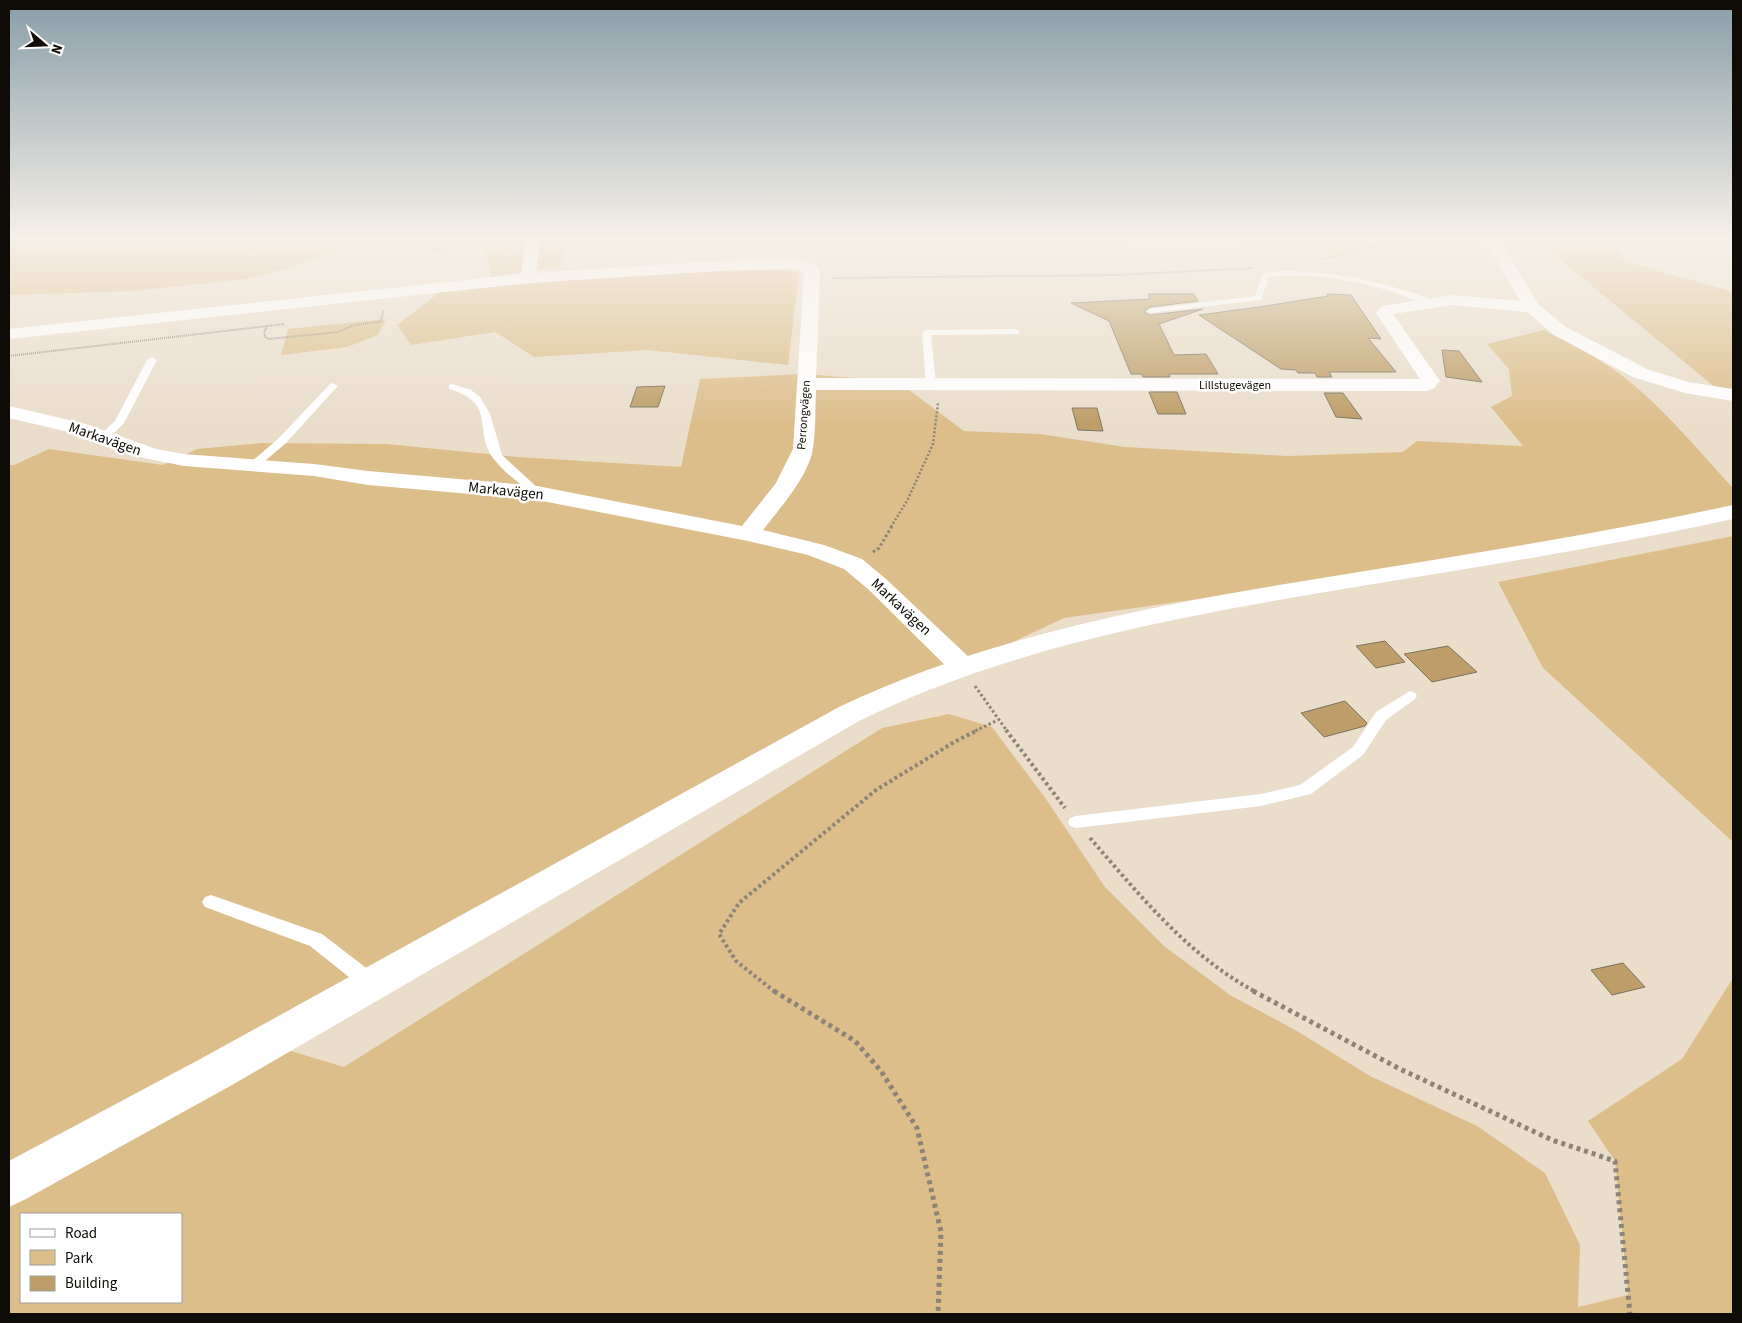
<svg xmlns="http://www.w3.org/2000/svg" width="1742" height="1323" viewBox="0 0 1742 1323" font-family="'Source Sans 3',sans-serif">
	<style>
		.green { fill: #dcbe8b; fill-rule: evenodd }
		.building { fill: #bd9e68; stroke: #7c7261 }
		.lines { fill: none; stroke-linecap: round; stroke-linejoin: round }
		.path-far4 { stroke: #8c8477; stroke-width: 2; stroke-dasharray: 1 1; stroke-linecap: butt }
		.path-far3 { stroke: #8c8477; stroke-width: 2.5; stroke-dasharray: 2 2; stroke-linecap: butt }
		.path-far2 { stroke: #8c8477; stroke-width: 3; stroke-dasharray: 2.5 2.5; stroke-linecap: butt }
		.path-far1 { stroke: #8c8477; stroke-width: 4; stroke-dasharray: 3 3; stroke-linecap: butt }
		.path { stroke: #8c8477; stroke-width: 5; stroke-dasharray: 4 4; stroke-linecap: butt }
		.service { fill: #fff; fill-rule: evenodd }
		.minor { fill: #fff; fill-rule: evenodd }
		.tertiary { fill: #fff; fill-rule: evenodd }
		.labels { text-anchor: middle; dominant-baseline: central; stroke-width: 5; stroke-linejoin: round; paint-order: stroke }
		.far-street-label { font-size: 12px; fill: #0f0b06; stroke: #fff }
		.street-label { font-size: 15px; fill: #0f0b06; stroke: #fff }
	</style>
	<rect width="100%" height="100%" fill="#eadecb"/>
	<path class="green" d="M9,239H370L292,267L245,279L133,291L9,295Z
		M377,239H606L568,249L560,266L491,277L485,247L435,252L414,242Z
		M1308,239H1399L1333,255L1318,243Z
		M1535,239H1620L1624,261L1733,292V402Z
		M770,267L799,272L788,365L648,350L534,357L495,332L411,345L397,325L440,292L576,279Z
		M386,319L378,335L347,347L281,355L288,329Z
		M1544,330C1570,343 1596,357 1620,374C1662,406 1697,449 1733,488V508L1598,536L1324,581L1064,618L962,666L908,686L258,1041L344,1067L882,728L949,714L992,727L1046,799L1105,887L1164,946L1230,995L1297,1031L1370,1076L1477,1126L1545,1173L1580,1245L1578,1307L1628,1295L1615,1161L1588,1121L1682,1059L1733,978V1314H9V465H14L49,449L163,465L197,449L261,443L387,444L518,457L681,467L700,379L803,374L897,381L964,431L1040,434L1125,447L1287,456L1403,452L1417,441L1523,446L1491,407L1512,396L1509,369L1487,344ZM21,1214H181V1302H21Z
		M1733,536V842L1543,668L1498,582Z"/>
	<path class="building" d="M1148,294H1194L1198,301L1150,307L1144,312L1150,315L1203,309L1159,324L1174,355L1206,354L1218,374H1169L1170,377H1143L1142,374H1131L1109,321L1071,303L1150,299Z
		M1327,294L1351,295L1381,339L1368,338L1396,372H1329L1332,377H1317L1315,373H1298L1296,370L1281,369L1199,315L1259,307L1328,296Z
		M1442,350L1459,351L1482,382L1446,377Z
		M665,386L658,407H630L637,387Z
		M1149,392H1177L1186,414H1158Z
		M1324,393H1343L1362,419L1336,417Z
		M1072,408H1097L1103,431L1078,430Z
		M1385,641L1405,662L1376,668L1356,646Z
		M1448,646L1477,672L1432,682L1404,654Z
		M1345,701L1367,723L1365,726L1324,737L1301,713Z
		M1623,963L1645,987L1612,995L1591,970Z"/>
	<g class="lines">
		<path class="path-far4" d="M1323,259L1405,239
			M832,278L1116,275L1253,268
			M267,326L264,333L265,337L269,339L338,332L354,325L380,322L384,310
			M9,356L285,324"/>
		<path class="path-far3" d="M891,527L908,499L933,444L938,403"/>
		<path class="path-far2" d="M873,552L879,548L892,526
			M975,686L1007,731
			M975,731L998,720"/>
		<path class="path-far1" d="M1006,730L1065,808
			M1090,838C1139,894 1188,956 1256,992
			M775,992L736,961L719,934L739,903L876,790L956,741L978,730"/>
		<path class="path" d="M774,991L855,1041L881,1071L917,1128L941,1232L938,1314
			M1253,991L1400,1069L1552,1140L1615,1161L1630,1314"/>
		<path class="service" d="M1128,239H1135L1136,242L1203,245L1247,239H1271L1203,249L1135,246L1128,244Z
			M1282,271C1325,271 1367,278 1407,291C1416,294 1428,297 1435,303C1429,308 1404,295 1396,293C1356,280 1311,272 1269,277L1261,300L1150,313L1146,311L1150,309L1255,296L1263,273Z
			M1016,329L1019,330V334L931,335L936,384L931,387L926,384L922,334L926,330Z
			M152,357L157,360L124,423L108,439H100L99,437L100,435L115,421L147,360Z
			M333,383L338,386L336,388L286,443L258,467H250L249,465L250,463L278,439L330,384Z
			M452,384L471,390L480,397L490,414L502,455L541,491L543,493L541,495H533C520,483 504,473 493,458C473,428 497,403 449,389V385Z
			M1410,691L1415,693L1417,696L1415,699L1386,720L1363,755L1311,794L1261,806L1076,828L1070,826L1068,822L1070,818L1076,816L1261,794L1300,785L1353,747L1376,712Z
			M211,895L322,934L378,977L380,983L378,989L371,991L364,989L310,946L205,907L202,902L205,897Z"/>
		<path class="minor" d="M526,239H540L536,273L719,261L799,259L817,266L820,273L816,378L1420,379L1376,313L1382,306L1388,305L1453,295L1520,301L1492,252L1477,239H1494L1505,249L1538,304L1566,327L1647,369L1688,382L1733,389V401L1685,393L1633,377L1554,335L1527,312L1453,305L1393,314L1440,381L1433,389L1426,391L816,390C815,409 816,429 813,448C809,476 780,508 763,530L824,545L862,559L886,579L972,660L976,666L972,672L962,675L952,672L868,589L844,569L808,555L748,541L537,500L368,485L314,476L184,466L144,458L73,433L9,418V406L86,424L156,449L184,454L314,464L368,471L537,486L742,526L776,483L793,449L804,273L797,269L719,271L528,283L9,339V329L521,274Z"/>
		<path class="tertiary" d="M1733,505V519C1602,548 1470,568 1337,590C1173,618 1010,647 859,721L232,1085L24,1200L9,1207V1161L204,1057L839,707C993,634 1161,604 1328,577C1463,555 1599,534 1733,505Z"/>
	</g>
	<linearGradient id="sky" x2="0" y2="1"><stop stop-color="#899ea8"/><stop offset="0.56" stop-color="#f6f0e8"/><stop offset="1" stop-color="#f6f0e8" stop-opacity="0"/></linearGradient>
	<rect width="1742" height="425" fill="url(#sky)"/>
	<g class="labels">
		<g class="far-street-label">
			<text x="1235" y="385">Lillstugevägen</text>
			<text transform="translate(804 415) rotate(-86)">Perrongvägen</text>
		</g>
		<g class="street-label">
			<text transform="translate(105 439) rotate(19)">Markavägen</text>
			<text transform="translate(506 491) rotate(6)">Markavägen</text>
			<text transform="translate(901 607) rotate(43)">Markavägen</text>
		</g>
	</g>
	<rect width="1742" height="1323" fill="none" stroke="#0f0b06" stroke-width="20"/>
	<rect x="20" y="1213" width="162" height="90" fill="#ffffff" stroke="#9f9d9b"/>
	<rect x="30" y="1229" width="25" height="8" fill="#ffffff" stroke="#9f9d9b"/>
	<text x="65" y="1238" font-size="15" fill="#0f0b06">Road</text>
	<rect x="30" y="1250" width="25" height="15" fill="#dcbe8b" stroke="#9f9d9b"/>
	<text x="65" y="1263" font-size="15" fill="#0f0b06">Park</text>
	<rect x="30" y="1276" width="25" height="15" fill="#bd9e68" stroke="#9f9d9b"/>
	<text x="65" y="1288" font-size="15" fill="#0f0b06">Building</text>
	<g transform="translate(45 45) rotate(109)" stroke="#ffffff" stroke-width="4" paint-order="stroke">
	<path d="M0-4L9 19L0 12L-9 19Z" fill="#0f0b06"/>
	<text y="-8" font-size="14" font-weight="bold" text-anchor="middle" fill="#0f0b06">N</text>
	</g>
</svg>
